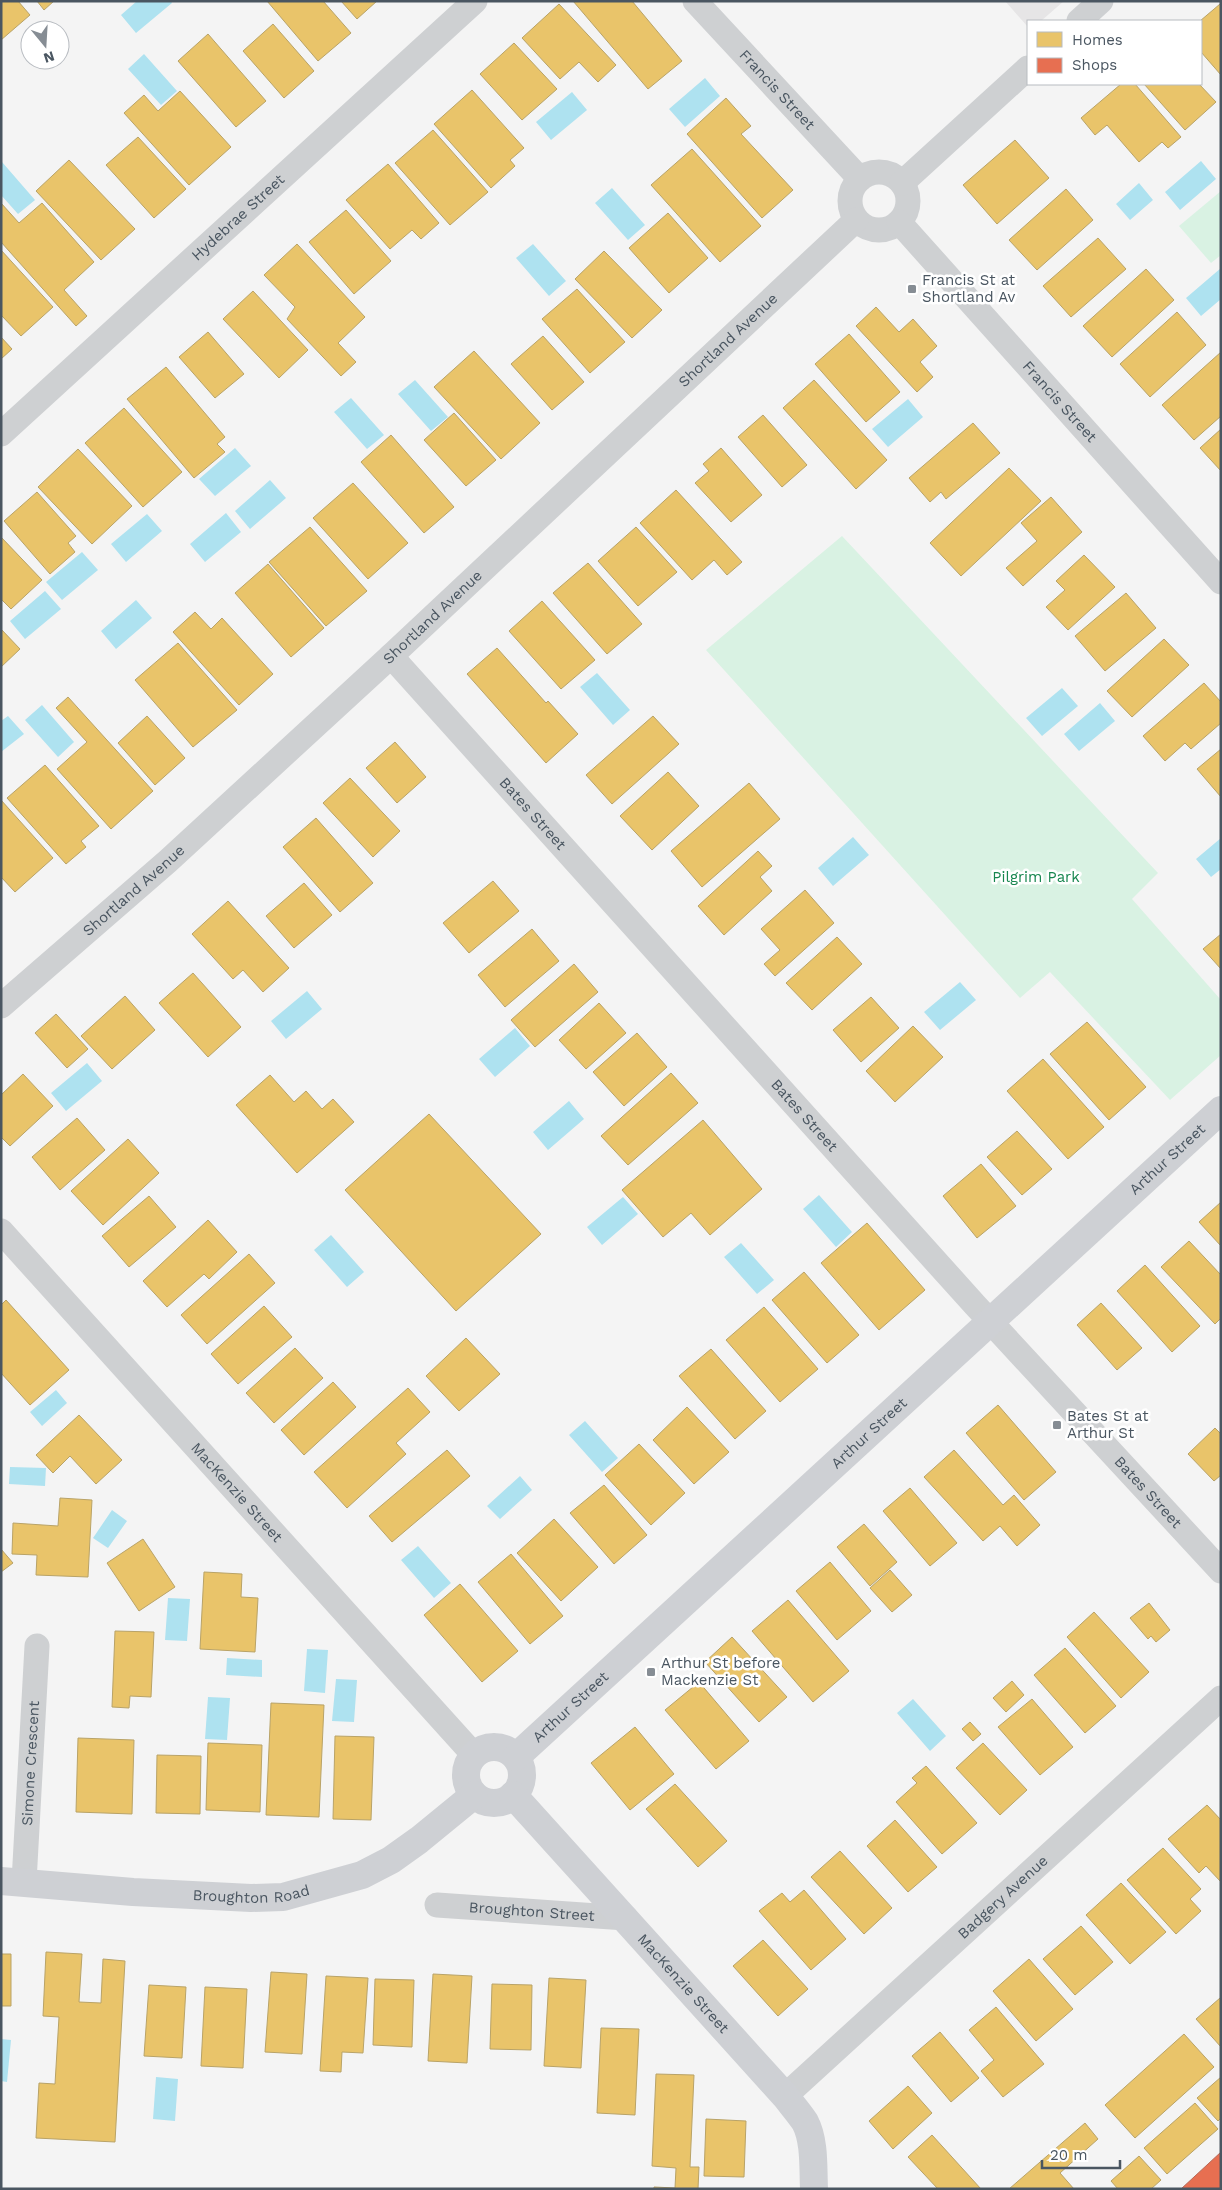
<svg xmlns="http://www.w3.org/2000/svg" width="1222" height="2190" viewBox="0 0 1222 2190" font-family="'Work Sans',sans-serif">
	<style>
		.education { fill: #e6e5e6 }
		.green { fill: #d9f2e3 }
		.water { fill: #aee2f0 }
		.homes { fill: #e9c46a; stroke: #b9a367 }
		.shops { fill: #e76f51; stroke: #b86856 }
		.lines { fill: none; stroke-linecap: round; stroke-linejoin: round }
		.street { stroke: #ced0d2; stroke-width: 25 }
		.secondary { stroke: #ced0d4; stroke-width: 28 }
		.poi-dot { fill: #868d94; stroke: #fff; stroke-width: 2 }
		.labels { text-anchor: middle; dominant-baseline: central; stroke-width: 5; stroke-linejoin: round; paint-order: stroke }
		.street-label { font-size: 15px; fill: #4a5661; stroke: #fff }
		.poi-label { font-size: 15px; fill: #4a5661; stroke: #fff; text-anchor: start }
		.park-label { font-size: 15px; fill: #17864f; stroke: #fff }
	</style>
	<rect width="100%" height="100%" fill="#f4f4f4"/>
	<path class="education" d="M1005,1H1064L1041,21H1028V27Z"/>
	<path class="green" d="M1221,191V255L1211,263L1179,226Z
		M842,536L1158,873L1132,899L1221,1000V1055L1170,1100L1050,972L1020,998L706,650Z"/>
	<path class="water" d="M137,1H171L172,3L136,33L121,15Z
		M144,54L177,91L161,105L128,69Z
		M705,78L720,96L685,127L669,109Z
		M572,92L587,110L551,140L536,122Z
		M1201,161L1216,179L1180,210L1165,192Z
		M2,162L35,200L18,214L1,195Z
		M1139,183L1153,200L1130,220L1116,204Z
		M612,188L645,225L628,240L595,203Z
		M533,244L566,281L549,296L516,258Z
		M1221,268V299L1201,316L1186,298Z
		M415,380L448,417L431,431L398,394Z
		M351,398L384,435L367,449L334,412Z
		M908,399L923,417L888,447L872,429Z
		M235,448L251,466L215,496L199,479Z
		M270,480L286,498L250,529L235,511Z
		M226,513L241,532L205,562L190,544Z
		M147,514L162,531L126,562L111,544Z
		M82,552L98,570L62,600L46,582Z
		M45,591L61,609L25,639L10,621Z
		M136,600L152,618L116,649L101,631Z
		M597,673L630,710L613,725L580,687Z
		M1062,688L1078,706L1042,736L1026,718Z
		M1100,703L1115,721L1079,751L1064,734Z
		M42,705L74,742L58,757L25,720Z
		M8,716L24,734L1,752V721Z
		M853,837L869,855L833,886L818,868Z
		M1221,838V869L1211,877L1196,859Z
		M960,982L976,1000L940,1030L924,1012Z
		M307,991L322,1009L286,1039L271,1021Z
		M515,1028L530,1046L495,1077L479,1059Z
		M87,1063L102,1081L66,1111L51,1093Z
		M569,1101L584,1119L548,1150L533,1132Z
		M819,1195L852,1232L836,1247L803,1209Z
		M623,1197L638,1214L602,1245L587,1227Z
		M331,1235L364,1272L347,1287L314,1250Z
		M741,1243L774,1280L757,1294L724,1257Z
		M56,1390L67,1403L42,1426L30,1412Z
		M585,1421L618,1458L602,1472L569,1435Z
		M10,1467L46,1468L45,1486L9,1484Z
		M520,1476L532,1490L500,1519L487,1506Z
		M112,1510L127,1521L108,1548L93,1538Z
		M418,1546L451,1583L434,1598L401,1560Z
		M168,1598L190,1599L187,1641L165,1640Z
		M307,1649L328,1650L325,1693L304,1691Z
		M227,1658L262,1660V1677L226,1675Z
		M336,1679L357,1680L354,1722L332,1721Z
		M208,1697L230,1698L227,1740L205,1739Z
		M913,1699L946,1736L930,1751L897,1713Z
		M1,2039L11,2040L7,2082L1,2081Z
		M156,2077L178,2079L175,2121L153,2119Z"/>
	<path class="homes" d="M1,1H18L30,15L1,40Z
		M37,1H54L44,10Z
		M267,1H323L351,33L318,61Z
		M341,1H377L357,19Z
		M573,1H632L682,61L648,89Z
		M559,4L616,65L598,82L579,62L560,79L522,38Z
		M1220,4L1221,6V75L1201,52L1200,21Z
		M273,24L314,71L284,98L243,51Z
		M208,34L266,101L236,127L178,61Z
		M514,43L557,89L522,120L480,74Z
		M1121,84H1135L1181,137L1168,148L1162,142L1139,162L1107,125L1095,135L1081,118Z
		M1144,84H1199L1216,102L1185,130Z
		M472,90L524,148L510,160L515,166L491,188L434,124Z
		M180,91L231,147L189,185L124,113L144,95L158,111Z
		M726,98L751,126L741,134L793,190L762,218L687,134Z
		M433,130L488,192L450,225L395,163Z
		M138,137L186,189L154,218L106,165Z
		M1015,140L1049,178L997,224L963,185Z
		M692,149L761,226L720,262L651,185Z
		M69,160L135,229L101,260L36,191Z
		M388,164L439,223L421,239L412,230L390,249L346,200Z
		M1066,189L1093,220L1037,270L1009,240Z
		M1,203L19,223L42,203L94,262L64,290L87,316L76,326L1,242Z
		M346,210L391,261L354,294L309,242Z
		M668,213L708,258L669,293L629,248Z
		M1098,238L1126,269L1071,317L1043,286Z
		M297,244L365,317L338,343L356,362L341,376L287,319L295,307L264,275Z
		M1,250L53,307L21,336L1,315Z
		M604,251L662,310L632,338L575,279Z
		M1146,269L1174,300L1112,357L1083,326Z
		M577,289L625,342L590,373L542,319Z
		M253,291L308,350L279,378L223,319Z
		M876,307L899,332L913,319L937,346L920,362L933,377L917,392L856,326Z
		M1177,312L1206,345L1150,397L1120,364Z
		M208,332L244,374L215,398L179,357Z
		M849,334L900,392L866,422L815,364Z
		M543,336L584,382L552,410L511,364Z
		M1,337L12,349L1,359Z
		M474,351L540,423L501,459L434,387Z
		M1221,352V416L1194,440L1162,405Z
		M166,367L225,437L217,444L225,452L194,478L127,399Z
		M814,380L887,460L856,489L783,408Z
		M124,408L182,472L143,507L85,443Z
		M454,413L496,460L466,486L424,440Z
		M763,415L807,465L782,487L738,437Z
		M973,423L1000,453L946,499L941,492L930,502L909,478Z
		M1221,429V471L1200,448Z
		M391,435L454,507L424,533L361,462Z
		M721,448L762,495L731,522L695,483L709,471L703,464Z
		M78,449L132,506L92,544L38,487Z
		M1009,468L1041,501L961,576L930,543Z
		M353,483L408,543L368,579L313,518Z
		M676,490L742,562L727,575L714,560L692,580L640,523Z
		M37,492L76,536L68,543L75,552L50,574L4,521Z
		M1051,497L1082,532L1023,586L1006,568L1037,541L1021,523Z
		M310,527L367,591L326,626L269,562Z
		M636,527L677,572L638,606L598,561Z
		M1,537L42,580L11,609L1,599Z
		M1084,555L1115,587L1068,630L1046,607L1065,590L1056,581Z
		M588,563L642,624L607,654L553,593Z
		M268,564L324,628L291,657L235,593Z
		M1126,593L1156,628L1105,671L1075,636Z
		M542,601L595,660L561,689L509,631Z
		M195,612L211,629L222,618L273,674L239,705L173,632Z
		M1,629L20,649L1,667Z
		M1164,639L1189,665L1132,717L1107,691Z
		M178,643L237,710L193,747L135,680Z
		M497,648L546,703L548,701L578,734L546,763L467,674Z
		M1204,683L1221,702V723L1191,749L1185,743L1165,761L1143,736Z
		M68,697L153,791L111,829L57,769L87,742L56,708Z
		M147,716L185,758L155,785L118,743Z
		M653,716L679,744L612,804L586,775Z
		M395,742L426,777L397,803L366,768Z
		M1221,749V797L1197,769Z
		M45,765L99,826L81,841L86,847L66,864L7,798Z
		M668,772L699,806L652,850L620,816Z
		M350,778L400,831L373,857L323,803Z
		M749,783L780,819L702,887L671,851Z
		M1,800L53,858L15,892L1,877Z
		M316,818L373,883L340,912L283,847Z
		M758,851L772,866L760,877L772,891L724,935L698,906Z
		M493,881L519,911L469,953L443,923Z
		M304,883L332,915L294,948L266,916Z
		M805,890L834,923L775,976L764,964L780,950L761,929Z
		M228,901L289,968L263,992L243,970L233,979L192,934Z
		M532,929L559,961L505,1007L478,975Z
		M1221,934V969L1203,949Z
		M837,937L862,964L812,1010L786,983Z
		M574,964L598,992L535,1047L511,1020Z
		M193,973L241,1027L208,1057L159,1003Z
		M125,996L155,1030L112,1069L81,1036Z
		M871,997L899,1028L861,1062L833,1030Z
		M599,1003L626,1033L586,1069L559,1040Z
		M56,1014L88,1049L67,1068L35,1033Z
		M1087,1022L1146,1087L1109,1120L1050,1054Z
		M913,1026L943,1057L895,1102L866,1071Z
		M637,1033L667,1067L624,1106L593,1072Z
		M1043,1059L1104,1127L1068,1159L1007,1091Z
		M671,1073L698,1103L628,1165L601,1136Z
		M23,1074L53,1106L10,1146L1,1137V1095Z
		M270,1075L294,1102L306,1091L322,1109L333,1099L354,1122L297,1173L236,1105Z
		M429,1114L541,1234L456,1311L345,1190Z
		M77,1118L105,1150L60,1190L32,1157Z
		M703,1120L762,1189L710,1235L691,1213L663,1237L622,1190Z
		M1017,1131L1052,1169L1022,1195L987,1157Z
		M128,1139L159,1173L103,1225L71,1191Z
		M981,1164L1016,1206L977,1238L943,1196Z
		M149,1196L176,1227L129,1267L102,1236Z
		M1221,1202V1246L1199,1222Z
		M208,1220L237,1252L209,1279L204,1274L167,1307L143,1281Z
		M867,1223L925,1290L879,1330L821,1263Z
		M1189,1241L1221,1275V1318L1215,1324L1161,1267Z
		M249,1254L275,1283L207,1344L181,1315Z
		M1145,1265L1200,1326L1172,1352L1117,1291Z
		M804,1272L859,1335L827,1363L772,1300Z
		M6,1300L69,1370L30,1405L1,1373V1305Z
		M1101,1303L1142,1348L1117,1370L1077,1325Z
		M264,1306L292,1337L238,1384L211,1354Z
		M764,1307L818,1369L780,1402L726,1340Z
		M466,1338L500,1374L459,1411L426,1376Z
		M295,1348L323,1378L274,1423L246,1393Z
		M711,1349L766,1411L735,1439L679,1376Z
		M333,1382L356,1407L304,1455L281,1430Z
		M408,1388L430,1412L396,1443L406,1454L347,1508L314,1472Z
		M998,1405L1056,1472L1024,1500L966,1433Z
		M687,1407L729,1452L694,1484L653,1440Z
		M79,1415L122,1460L96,1484L70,1456L53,1473L36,1455Z
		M1215,1428L1221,1434V1475L1214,1481L1188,1454Z
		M639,1444L685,1493L651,1525L605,1475Z
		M447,1450L470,1476L392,1542L369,1516Z
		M954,1450L1003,1505L1014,1495L1040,1525L1017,1546L1000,1526L983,1541L924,1477Z
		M604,1485L647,1535L614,1564L570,1513Z
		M910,1488L957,1543L930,1566L883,1511Z
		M60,1498L92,1500L88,1577L36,1575L37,1555L12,1554L13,1523L58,1526Z
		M554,1519L598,1567L561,1601L517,1553Z
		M864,1524L897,1562L870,1586L837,1547Z
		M143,1539L175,1587L139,1611L107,1563Z
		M1,1549L13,1563L1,1572Z
		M511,1554L563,1616L530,1644L478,1582Z
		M830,1562L871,1611L837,1640L796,1591Z
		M890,1570L912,1595L892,1612L870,1588Z
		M204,1572L242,1574L241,1597L258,1598L255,1652L200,1649Z
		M460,1584L518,1651L482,1682L424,1615Z
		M788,1600L849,1671L813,1702L752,1631Z
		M1149,1603L1170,1630L1156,1642L1151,1636L1148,1639L1130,1618Z
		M1094,1612L1149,1672L1121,1698L1067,1637Z
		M115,1631L154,1632L151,1697L130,1696L129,1708L112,1707Z
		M732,1637L787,1697L759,1722L705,1662Z
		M1065,1648L1116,1706L1085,1733L1034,1675Z
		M1012,1681L1024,1695L1006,1712L993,1698Z
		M699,1682L749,1741L716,1769L665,1710Z
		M1032,1699L1073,1747L1040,1775L998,1727Z
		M271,1703L324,1705L319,1817L266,1815Z
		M970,1722L981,1734L973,1741L962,1729Z
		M635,1727L674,1774L630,1810L591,1763Z
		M335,1736L374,1737L371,1820L333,1819Z
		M78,1738L134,1740L132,1814L76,1812Z
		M208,1743L262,1745L260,1812L206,1810Z
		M983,1743L1027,1790L1000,1815L956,1768Z
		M157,1755L201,1756L200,1814L156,1813Z
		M926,1766L977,1823L942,1854L896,1802L917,1783L912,1778Z
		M675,1784L727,1841L698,1867L646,1809Z
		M1207,1805L1221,1820V1882L1206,1866L1199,1873L1168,1839Z
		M895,1820L937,1867L908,1892L867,1846Z
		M1163,1848L1201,1889L1190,1899L1201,1911L1176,1934L1127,1880Z
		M840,1851L892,1908L864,1934L811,1877Z
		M1121,1883L1166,1932L1130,1964L1086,1915Z
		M804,1890L846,1939L811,1970L759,1911L782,1893L790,1902Z
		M1081,1926L1113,1962L1075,1995L1043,1959Z
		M763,1940L808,1989L778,2016L733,1966Z
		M46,1952L82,1954L79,2002L101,2003L103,1959L125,1961L115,2142L36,2138L39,2083L55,2084L59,2017L43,2016Z
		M1,1954H11V2006H1Z
		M1029,1959L1073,2009L1036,2041L993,1991Z
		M271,1972L307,1974L302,2054L265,2052Z
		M433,1974L472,1976L467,2063L428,2061Z
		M326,1976L368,1978L363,2053L342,2052L341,2072L320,2071Z
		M549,1978L586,1980L581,2068L544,2066Z
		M375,1979L414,1980L412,2047L373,2045Z
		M492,1984L532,1985L531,2050L490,2049Z
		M149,1985L186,1987L182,2058L144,2056Z
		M205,1987L247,1989L243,2068L201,2066Z
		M1220,1998L1221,1999V2047L1196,2019Z
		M996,2007L1044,2064L1003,2097L981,2071L994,2060L969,2030Z
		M601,2028L639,2029L635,2115L597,2113Z
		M940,2032L979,2078L951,2102L912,2056Z
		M1184,2034L1214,2067L1135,2138L1105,2105Z
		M656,2074L694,2075L690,2167H699L698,2189H654V2187L675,2188L676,2168L652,2166Z
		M1221,2077V2118L1218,2121L1197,2098Z
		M908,2086L932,2113L893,2149L869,2121Z
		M1195,2103L1218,2129L1167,2174L1144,2148Z
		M706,2119L746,2121L744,2177L704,2176Z
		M1085,2123L1098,2139L1060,2173L1074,2189H1009Z
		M932,2135L981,2189H938L908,2157Z
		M1139,2156L1161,2180L1151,2189H1118L1111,2181Z"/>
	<path class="shops" d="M1221,2152V2189H1181Z"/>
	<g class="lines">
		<g class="street">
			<path id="s1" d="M695,1L860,179"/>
			<path d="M1079,21L1101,1"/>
			<circle cx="879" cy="201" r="29"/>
			<path d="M902,183L1028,68"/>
			<path id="s2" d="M899,222L1221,582"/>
			<path id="s3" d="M1,434L475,1"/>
			<path id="s4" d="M391,656L975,1305L1221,1571"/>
			<path id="s5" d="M1,1006L168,861L391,656L856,220"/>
			<path id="s6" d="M1,1231L474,1755"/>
			<path id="s7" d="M24,1882L37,1646"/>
			<path id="s8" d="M437,1905L626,1918"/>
			<path id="s9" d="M785,2096L1221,1698"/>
		</g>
		<g class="secondary">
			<circle cx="494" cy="1775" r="28"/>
			<path id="s10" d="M516,1757L1221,1110"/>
			<path id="s11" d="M513,1795L785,2096C792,2105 799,2113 805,2122C815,2141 813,2168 814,2189"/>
			<path id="s12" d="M1,1881L133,1892L251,1898L283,1897L362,1875L391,1860L419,1840L474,1795"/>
		</g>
	</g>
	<g class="poi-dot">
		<rect x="907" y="284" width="10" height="10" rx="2.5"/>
		<rect x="1052" y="1420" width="10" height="10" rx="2.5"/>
		<rect x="646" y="1667" width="10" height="10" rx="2.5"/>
	</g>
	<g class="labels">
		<g class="street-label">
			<text stroke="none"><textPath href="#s1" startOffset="121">Francis Street</textPath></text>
			<text stroke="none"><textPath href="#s3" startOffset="321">Hydebrae Street</textPath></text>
			<text stroke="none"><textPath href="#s5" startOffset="986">Shortland Avenue</textPath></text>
			<text stroke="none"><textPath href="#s2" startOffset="241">Francis Street</textPath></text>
			<text stroke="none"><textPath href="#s5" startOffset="581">Shortland Avenue</textPath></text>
			<text stroke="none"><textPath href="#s4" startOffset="212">Bates Street</textPath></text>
			<text stroke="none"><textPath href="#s5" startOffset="176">Shortland Avenue</textPath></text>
			<text stroke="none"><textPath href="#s4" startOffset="618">Bates Street</textPath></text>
			<text stroke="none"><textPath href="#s10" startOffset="884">Arthur Street</textPath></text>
			<text stroke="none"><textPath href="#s10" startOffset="479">Arthur Street</textPath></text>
			<text stroke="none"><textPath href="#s4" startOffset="1128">Bates Street</textPath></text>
			<text stroke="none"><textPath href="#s6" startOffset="352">MacKenzie Street</textPath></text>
			<text stroke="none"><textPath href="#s10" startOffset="74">Arthur Street</textPath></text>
			<text stroke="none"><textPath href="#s7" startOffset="119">Simone Crescent</textPath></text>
			<text stroke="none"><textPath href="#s12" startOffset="251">Broughton Road</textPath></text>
			<text stroke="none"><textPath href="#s9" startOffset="295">Badgery Avenue</textPath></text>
			<text stroke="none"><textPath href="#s8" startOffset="95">Broughton Street</textPath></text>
			<text stroke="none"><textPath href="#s11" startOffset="254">MacKenzie Street</textPath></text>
		</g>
		<g class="poi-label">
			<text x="922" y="280">Francis St at<tspan x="922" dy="17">Shortland Av</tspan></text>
			<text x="1067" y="1416">Bates St at<tspan x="1067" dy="17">Arthur St</tspan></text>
			<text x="661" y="1663">Arthur St before<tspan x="661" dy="17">Mackenzie St</tspan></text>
		</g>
		<g class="park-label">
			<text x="1036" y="877">Pilgrim Park</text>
		</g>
	</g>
	<rect width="1222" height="2190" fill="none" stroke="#4a5661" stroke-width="5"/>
	<rect x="1027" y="20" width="175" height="65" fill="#ffffff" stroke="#b7bbc0"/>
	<rect x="1037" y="32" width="25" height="15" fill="#e9c46a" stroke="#b7bbc0"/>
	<text x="1072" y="45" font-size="15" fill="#4a5661">Homes</text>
	<rect x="1037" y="58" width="25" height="15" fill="#e76f51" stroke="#b7bbc0"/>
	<text x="1072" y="70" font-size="15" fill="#4a5661">Shops</text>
	<g transform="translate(45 45) rotate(162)"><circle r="24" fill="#ffffff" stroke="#b7bbc0"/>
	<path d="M0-4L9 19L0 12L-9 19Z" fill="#868d94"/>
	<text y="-8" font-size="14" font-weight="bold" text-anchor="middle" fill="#4a5661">N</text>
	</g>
	<path d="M1042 2160v8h78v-8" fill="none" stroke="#4a5661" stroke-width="2.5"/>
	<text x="1050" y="2160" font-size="15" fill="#4a5661" stroke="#ffffff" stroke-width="4" paint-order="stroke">20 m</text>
</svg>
